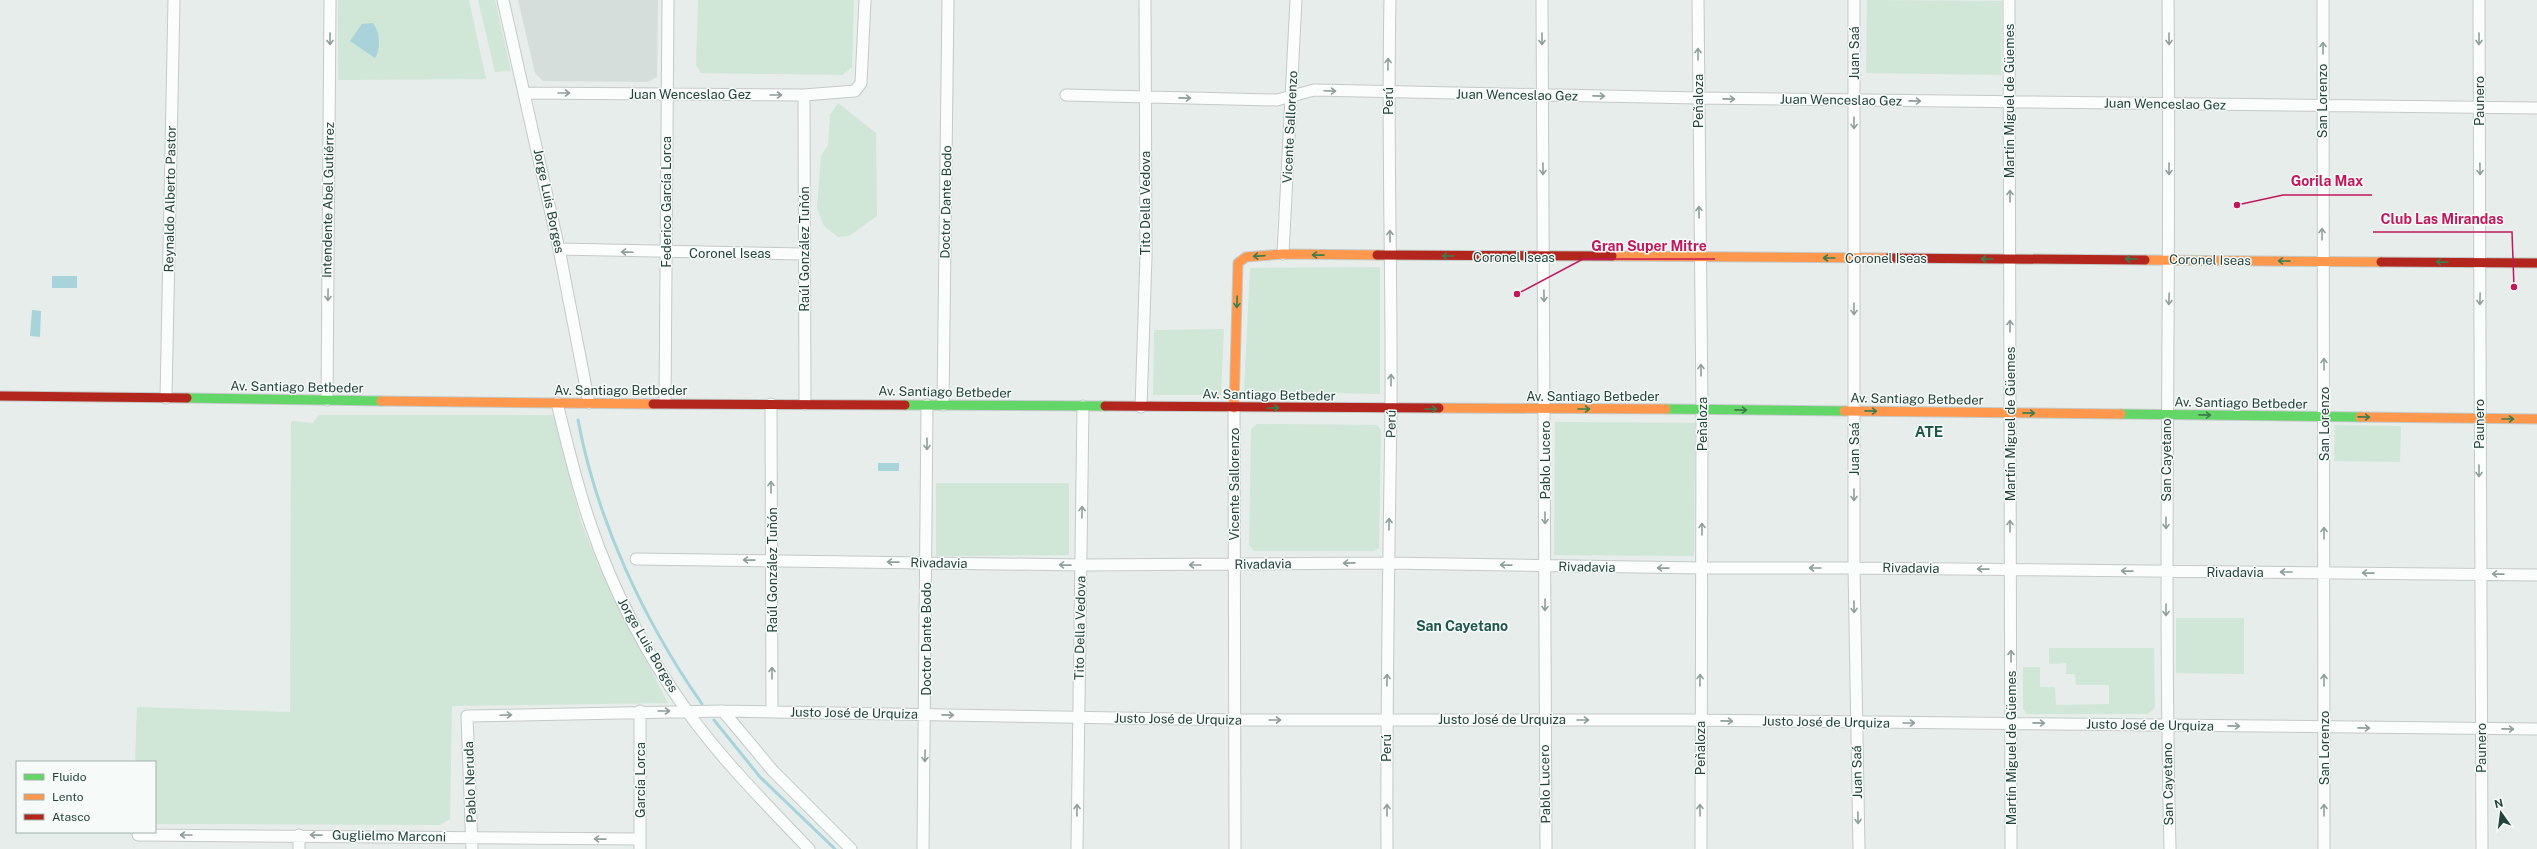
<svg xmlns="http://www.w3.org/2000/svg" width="2537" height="849" viewBox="0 0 2537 849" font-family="'Public Sans',sans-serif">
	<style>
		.built { fill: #d5deda }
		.green { fill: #d0e6d7 }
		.water { fill: #a8d3db }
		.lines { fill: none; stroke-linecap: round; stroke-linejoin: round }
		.stream { stroke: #a8d3db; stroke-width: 3 }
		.street-casing { stroke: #c4cac7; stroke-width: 13 }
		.fast-casing { stroke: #c3cac7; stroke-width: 11 }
		.slow-casing { stroke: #c3cac7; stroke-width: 11 }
		.jam-casing { stroke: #c3cac7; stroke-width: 11 }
		.street { stroke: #fbfcfc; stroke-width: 11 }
		.fast { stroke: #63d668; stroke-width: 9 }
		.slow { stroke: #ff974d; stroke-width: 9 }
		.jam { stroke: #b3261e; stroke-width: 9 }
		.oneway { stroke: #8f9f9b }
		.oneway2 { stroke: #3d7d4c }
		.labels { text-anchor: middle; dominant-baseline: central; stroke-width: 3; stroke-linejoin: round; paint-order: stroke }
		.street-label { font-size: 13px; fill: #23423a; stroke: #f6fbf9 }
		.neighbourhood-label { font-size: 14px; font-weight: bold; fill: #1e5549; stroke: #f6fbf9 }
		.quarter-label { font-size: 15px; font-weight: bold; fill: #1e5549; stroke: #f6fbf9 }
		.leader { fill: none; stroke: #c2185b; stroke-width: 1.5 }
		.callout-dot { fill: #c2185b; stroke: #f6fbf9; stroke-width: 1.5 }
		.callout-label { font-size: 14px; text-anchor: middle; font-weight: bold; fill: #c2185b; stroke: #f6fbf9; stroke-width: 3; stroke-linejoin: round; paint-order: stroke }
	</style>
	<rect width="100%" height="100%" fill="#e7edea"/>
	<path class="built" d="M518,0H658L657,77L648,82L543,81L535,73Z"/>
	<path class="green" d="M338,0H469L486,79L338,80Z
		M478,0H495L511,71L495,72Z
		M698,0H854L852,67L842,75L701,73L696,65Z
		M1867,0L2002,1L2001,75L1866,73Z
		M838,103L876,133L877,216L849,236L838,237L824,226L817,208L821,156L828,145L830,115Z
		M1380,267V394L1244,391L1250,268Z
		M1224,329L1221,395H1153L1154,330Z
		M319,415H554L581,522L599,567L668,703L452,706L450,819L440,825L155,824V762H135L137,707L290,712L291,421L313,423Z
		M1555,422L1695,423L1694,556L1554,555Z
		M1257,424L1377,425L1381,430L1379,548L1374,551H1254L1249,545L1251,429Z
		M2335,425L2401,426L2400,462L2334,461Z
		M936,483H1069V555L936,556Z
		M2176,618H2244V674L2176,673Z
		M2049,648H2154L2155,708L2148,714H2027L2023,709V667H2040V687H2055L2056,705L2109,704V685H2076L2075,674H2066V663L2049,664Z"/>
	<path class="water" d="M373,23C380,32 381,49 375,58L350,41L362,24Z
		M52,276H77V288H52Z
		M32,310L41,311L40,337L30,336Z
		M878,463H899V471H878Z"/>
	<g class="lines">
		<path class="stream" d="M578,420C597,521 644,621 702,704
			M714,720L760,777L835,849"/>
		<g class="street-casing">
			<path id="street" d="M503,0L559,249L589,403
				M1542,0L1546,849
				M1698,0L1702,409L1701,849
				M1854,0V568L1859,849
				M2009,0L2011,849
				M2168,0C2171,283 2163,566 2170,849
				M2323,0L2324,849
				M2479,0C2480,283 2480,566 2482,849
				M525,93L804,95L855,91L861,83L865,0
				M804,95L805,404
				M1066,95L1277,100L1314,90L1698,98L2537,108
				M559,249L804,254
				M1283,254L1296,0
				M166,398L174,0
				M327,400L330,0
				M557,403C567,443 576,483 590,523C612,588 646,654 687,711C722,760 767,805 809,849
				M665,403L668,0
				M771,404L772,712
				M943,405L948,0
				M1141,407L1146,256L1145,0
				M1234,408L1235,849
				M636,559L1081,565L1388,563L1702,568H1854L2537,575
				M640,711V849
				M723,711L773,771L851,849
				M138,835L639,839
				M299,849V835
				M472,849L467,716L723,711L1236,720H1686L2537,729
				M923,849L927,405
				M1077,849L1083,406
				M1387,849C1386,702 1389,556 1391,410C1392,273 1387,137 1390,0"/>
		</g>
		<g class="fast-casing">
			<path id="fast" d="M187,398L381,401
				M905,405L1105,406
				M1666,409L1844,411
				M2121,414L2360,417"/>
		</g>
		<g class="slow-casing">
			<path id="slow" d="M1612,256L1888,258
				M2145,260L2381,262
				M381,401L653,404
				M1234,408L1238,263L1246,257L1283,254L1377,255
				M1439,408L1666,409
				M1844,411L2121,414
				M2360,417L2537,419"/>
		</g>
		<g class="jam-casing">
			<path id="jam" d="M1377,255L1612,256
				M1888,258L2145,260
				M2381,262L2537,263
				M0,396L187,398
				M653,404L905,405
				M1105,406L1439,408"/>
		</g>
		<use href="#street" class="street"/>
		<use href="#fast" class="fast"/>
		<use href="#slow" class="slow"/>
		<use href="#jam" class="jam"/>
	</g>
	<defs><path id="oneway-shaft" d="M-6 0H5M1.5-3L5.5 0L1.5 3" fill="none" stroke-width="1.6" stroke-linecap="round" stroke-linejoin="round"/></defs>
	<g class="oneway">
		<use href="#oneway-shaft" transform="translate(330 39) rotate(90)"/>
		<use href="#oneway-shaft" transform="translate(1542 39) rotate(90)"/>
		<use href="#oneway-shaft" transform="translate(2169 39) rotate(90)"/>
		<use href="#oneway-shaft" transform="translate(2479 39) rotate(90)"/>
		<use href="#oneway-shaft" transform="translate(2323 48) rotate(-90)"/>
		<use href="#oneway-shaft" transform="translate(1698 54) rotate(-90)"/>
		<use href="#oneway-shaft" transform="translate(1388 64) rotate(-89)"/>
		<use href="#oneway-shaft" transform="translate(1330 91) rotate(2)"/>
		<use href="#oneway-shaft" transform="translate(564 93)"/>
		<use href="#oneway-shaft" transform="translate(776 95)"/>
		<use href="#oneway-shaft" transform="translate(1599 96) rotate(1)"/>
		<use href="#oneway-shaft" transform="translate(1185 98) rotate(1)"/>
		<use href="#oneway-shaft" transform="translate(1729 99) rotate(1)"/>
		<use href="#oneway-shaft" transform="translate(1915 101) rotate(1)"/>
		<use href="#oneway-shaft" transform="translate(1854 123) rotate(90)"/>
		<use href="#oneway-shaft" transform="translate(1543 169) rotate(90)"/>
		<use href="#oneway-shaft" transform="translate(2169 169) rotate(90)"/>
		<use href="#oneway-shaft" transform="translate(2480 169) rotate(89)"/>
		<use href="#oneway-shaft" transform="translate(2010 196) rotate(-90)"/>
		<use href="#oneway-shaft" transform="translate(1699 212) rotate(-91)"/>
		<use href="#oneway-shaft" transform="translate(2322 234) rotate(-90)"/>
		<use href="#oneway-shaft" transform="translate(1390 236) rotate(-91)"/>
		<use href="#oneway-shaft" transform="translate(627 252) rotate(-178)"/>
		<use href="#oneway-shaft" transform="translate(328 295) rotate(91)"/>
		<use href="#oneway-shaft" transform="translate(1544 296) rotate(89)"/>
		<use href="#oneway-shaft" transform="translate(2169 299) rotate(92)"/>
		<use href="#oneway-shaft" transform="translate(2480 299) rotate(91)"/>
		<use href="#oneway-shaft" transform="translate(1854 309) rotate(90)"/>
		<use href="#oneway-shaft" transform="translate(2010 326) rotate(-90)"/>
		<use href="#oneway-shaft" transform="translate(2324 364) rotate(-91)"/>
		<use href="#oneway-shaft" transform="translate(1701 370) rotate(-91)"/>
		<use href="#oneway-shaft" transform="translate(1391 380) rotate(-90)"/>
		<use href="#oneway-shaft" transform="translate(927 444) rotate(90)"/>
		<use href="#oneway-shaft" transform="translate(2479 471) rotate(90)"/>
		<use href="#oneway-shaft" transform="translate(771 487) rotate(-90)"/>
		<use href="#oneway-shaft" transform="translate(1854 495) rotate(90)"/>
		<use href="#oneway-shaft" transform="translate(1082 512) rotate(-89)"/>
		<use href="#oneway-shaft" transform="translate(1545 518) rotate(90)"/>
		<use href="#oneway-shaft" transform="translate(2166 523) rotate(90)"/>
		<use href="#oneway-shaft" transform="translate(1389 524) rotate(-89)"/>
		<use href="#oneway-shaft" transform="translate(2010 526) rotate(-90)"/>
		<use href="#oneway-shaft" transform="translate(1702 529) rotate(-90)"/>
		<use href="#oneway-shaft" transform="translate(2324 533) rotate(-90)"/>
		<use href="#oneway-shaft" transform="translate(749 560) rotate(-179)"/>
		<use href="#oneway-shaft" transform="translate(893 562) rotate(-179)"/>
		<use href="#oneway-shaft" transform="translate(1349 563) rotate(179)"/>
		<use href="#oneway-shaft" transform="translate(1065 565) rotate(-179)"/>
		<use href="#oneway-shaft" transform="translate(1195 565) rotate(180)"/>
		<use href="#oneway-shaft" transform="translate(1506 565) rotate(-179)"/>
		<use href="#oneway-shaft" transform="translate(1663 568) rotate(-179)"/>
		<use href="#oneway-shaft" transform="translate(1815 568) rotate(180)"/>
		<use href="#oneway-shaft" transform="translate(1983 569) rotate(-179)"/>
		<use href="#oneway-shaft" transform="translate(2127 571) rotate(-179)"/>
		<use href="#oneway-shaft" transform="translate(2286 572) rotate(-180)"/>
		<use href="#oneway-shaft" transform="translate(2368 573) rotate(-179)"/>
		<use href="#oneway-shaft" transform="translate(2498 574) rotate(-179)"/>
		<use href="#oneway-shaft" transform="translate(1545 605) rotate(91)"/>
		<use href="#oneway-shaft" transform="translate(1854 607) rotate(89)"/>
		<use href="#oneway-shaft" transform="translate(2166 610) rotate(90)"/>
		<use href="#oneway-shaft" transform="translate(2011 656) rotate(-90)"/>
		<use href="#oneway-shaft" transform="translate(772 673) rotate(-90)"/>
		<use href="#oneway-shaft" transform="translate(1387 680) rotate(-89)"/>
		<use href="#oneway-shaft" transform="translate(1700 680) rotate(-89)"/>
		<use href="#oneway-shaft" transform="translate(2324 680) rotate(-90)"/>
		<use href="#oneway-shaft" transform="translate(664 711)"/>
		<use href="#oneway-shaft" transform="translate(506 715) rotate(-2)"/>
		<use href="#oneway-shaft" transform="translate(948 715) rotate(1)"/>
		<use href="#oneway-shaft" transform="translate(1275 720)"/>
		<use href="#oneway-shaft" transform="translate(1583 720)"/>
		<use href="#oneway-shaft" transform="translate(1727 721) rotate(1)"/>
		<use href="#oneway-shaft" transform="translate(1909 723)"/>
		<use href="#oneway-shaft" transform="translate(2039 723) rotate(1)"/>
		<use href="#oneway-shaft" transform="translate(2234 726) rotate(1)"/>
		<use href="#oneway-shaft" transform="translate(2364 728) rotate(1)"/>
		<use href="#oneway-shaft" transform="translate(2508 729) rotate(1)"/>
		<use href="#oneway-shaft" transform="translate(925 756) rotate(91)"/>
		<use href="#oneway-shaft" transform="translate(1077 810) rotate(-89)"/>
		<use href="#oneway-shaft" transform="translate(1387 810) rotate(-90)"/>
		<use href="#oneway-shaft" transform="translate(1700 810) rotate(-91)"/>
		<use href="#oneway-shaft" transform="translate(2324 810) rotate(-90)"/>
		<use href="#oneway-shaft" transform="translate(1858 818) rotate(89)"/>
		<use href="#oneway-shaft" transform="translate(186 835) rotate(180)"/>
		<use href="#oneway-shaft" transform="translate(316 835) rotate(-179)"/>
		<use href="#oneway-shaft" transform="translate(600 839) rotate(-179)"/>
	</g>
	<g class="oneway2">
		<use href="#oneway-shaft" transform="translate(1318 255) rotate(-179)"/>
		<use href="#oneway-shaft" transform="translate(1259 256) rotate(176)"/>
		<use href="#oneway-shaft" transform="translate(1448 256) rotate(-180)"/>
		<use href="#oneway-shaft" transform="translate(1829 258) rotate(-180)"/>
		<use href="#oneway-shaft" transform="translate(1987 259) rotate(-180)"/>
		<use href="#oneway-shaft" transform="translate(2131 259) rotate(-180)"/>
		<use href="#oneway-shaft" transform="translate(2284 261) rotate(-179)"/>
		<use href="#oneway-shaft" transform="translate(2442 262) rotate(-179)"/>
		<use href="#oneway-shaft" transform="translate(1237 302) rotate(92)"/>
		<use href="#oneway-shaft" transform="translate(1273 408)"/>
		<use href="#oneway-shaft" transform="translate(1431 409)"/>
		<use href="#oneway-shaft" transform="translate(1584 409)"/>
		<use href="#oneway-shaft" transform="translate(1741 410) rotate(1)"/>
		<use href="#oneway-shaft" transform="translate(1871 411) rotate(1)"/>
		<use href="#oneway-shaft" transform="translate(2029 413) rotate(1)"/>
		<use href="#oneway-shaft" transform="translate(2205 415) rotate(1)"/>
		<use href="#oneway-shaft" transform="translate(2364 417) rotate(1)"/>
		<use href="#oneway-shaft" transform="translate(2508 419)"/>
	</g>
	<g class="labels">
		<g class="street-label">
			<text transform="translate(1854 53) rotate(-90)">Juan Saá</text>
			<text x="690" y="94">Juan Wenceslao Gez</text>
			<text transform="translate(1517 95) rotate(1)">Juan Wenceslao Gez</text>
			<text transform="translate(1841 100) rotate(1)">Juan Wenceslao Gez</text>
			<text transform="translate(1388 101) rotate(-90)">Perú</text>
			<text transform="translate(1698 101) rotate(-90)">Peñaloza</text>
			<text transform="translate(2009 101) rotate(-90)">Martín Miguel de Güemes</text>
			<text transform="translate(2322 101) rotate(-90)">San Lorenzo</text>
			<text transform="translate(2479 101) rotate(-90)">Paunero</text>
			<text transform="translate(2165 104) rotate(1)">Juan Wenceslao Gez</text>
			<text transform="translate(1290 127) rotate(-87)">Vicente Sallorenzo</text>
			<text transform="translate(170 199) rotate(-89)">Reynaldo Alberto Pastor</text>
			<text transform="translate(328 200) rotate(-89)">Intendente Abel Gutiérrez</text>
			<text transform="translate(549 201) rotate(78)">Jorge Luis Borges</text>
			<text transform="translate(666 202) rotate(-90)">Federico García Lorca</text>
			<text transform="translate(946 202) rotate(-89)">Doctor Dante Bodo</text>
			<text transform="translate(1145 203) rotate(-90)">Tito Della Vedova</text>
			<text transform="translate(804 249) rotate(-90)">Raúl González Tuñón</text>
			<text x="730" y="253">Coronel Iseas</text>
			<text x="1514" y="257">Coronel Iseas</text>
			<text x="1886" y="258">Coronel Iseas</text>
			<text transform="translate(2210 260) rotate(1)">Coronel Iseas</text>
			<text transform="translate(297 387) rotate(1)">Av. Santiago Betbeder</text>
			<text x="621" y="390">Av. Santiago Betbeder</text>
			<text transform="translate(945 392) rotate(1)">Av. Santiago Betbeder</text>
			<text transform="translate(1269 395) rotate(1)">Av. Santiago Betbeder</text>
			<text x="1593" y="396">Av. Santiago Betbeder</text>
			<text transform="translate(1917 399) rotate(1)">Av. Santiago Betbeder</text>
			<text transform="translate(2241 403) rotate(1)">Av. Santiago Betbeder</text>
			<text transform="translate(1391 424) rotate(-89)">Perú</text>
			<text transform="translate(1702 424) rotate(-90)">Peñaloza</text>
			<text transform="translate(2010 424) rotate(-90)">Martín Miguel de Güemes</text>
			<text transform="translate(2324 424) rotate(-90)">San Lorenzo</text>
			<text transform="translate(2479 424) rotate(-90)">Paunero</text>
			<text transform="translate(1854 449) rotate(-90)">Juan Saá</text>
			<text transform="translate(1545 460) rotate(-90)">Pablo Lucero</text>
			<text transform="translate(2166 460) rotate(-90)">San Cayetano</text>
			<text transform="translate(1234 484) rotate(-90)">Vicente Sallorenzo</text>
			<text transform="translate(939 563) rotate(1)">Rivadavia</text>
			<text transform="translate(1263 564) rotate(-1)">Rivadavia</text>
			<text transform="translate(1587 567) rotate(1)">Rivadavia</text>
			<text transform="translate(1911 568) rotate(1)">Rivadavia</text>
			<text transform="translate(772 570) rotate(-90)">Raúl González Tuñón</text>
			<text x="2235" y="572">Rivadavia</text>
			<text transform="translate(1080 628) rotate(-89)">Tito Della Vedova</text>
			<text transform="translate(926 639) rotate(-90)">Doctor Dante Bodo</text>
			<text transform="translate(648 645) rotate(60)">Jorge Luis Borges</text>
			<text transform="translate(854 713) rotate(1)">Justo José de Urquiza</text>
			<text transform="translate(1178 719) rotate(1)">Justo José de Urquiza</text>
			<text x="1502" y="719">Justo José de Urquiza</text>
			<text transform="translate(1826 722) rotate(1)">Justo José de Urquiza</text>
			<text transform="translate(2150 725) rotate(1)">Justo José de Urquiza</text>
			<text transform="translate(1386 748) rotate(-90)">Perú</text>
			<text transform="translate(1700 748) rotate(-90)">Peñaloza</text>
			<text transform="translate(2011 748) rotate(-90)">Martín Miguel de Güemes</text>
			<text transform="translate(2324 748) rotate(-90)">San Lorenzo</text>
			<text transform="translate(2481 748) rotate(-90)">Paunero</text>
			<text transform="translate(1857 772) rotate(-91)">Juan Saá</text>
			<text transform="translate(640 780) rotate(-90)">García Lorca</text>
			<text transform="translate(470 782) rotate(-92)">Pablo Neruda</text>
			<text transform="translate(1545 784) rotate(-91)">Pablo Lucero</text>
			<text transform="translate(2168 784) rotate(-91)">San Cayetano</text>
			<text transform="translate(389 836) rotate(1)">Guglielmo Marconi</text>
		</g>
		<g class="neighbourhood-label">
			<text x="1462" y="626">San Cayetano</text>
		</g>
		<g class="quarter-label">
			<text x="1929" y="431">ATE</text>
		</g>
	</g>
	<path class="leader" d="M2237 205L2283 195H2372M2514 287L2512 232H2373M1517 294L1583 259H1715"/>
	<g class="callout-dot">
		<circle cx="2237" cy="205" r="4"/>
		<circle cx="2514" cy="287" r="4"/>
		<circle cx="1517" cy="294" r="4"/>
	</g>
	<g class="callout-label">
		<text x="2327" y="186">Gorila Max</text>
		<text x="2442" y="224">Club Las Mirandas</text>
		<text x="1649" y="251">Gran Super Mitre</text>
	</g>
	<rect x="16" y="761" width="140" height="72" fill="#f6fbf9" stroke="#a2b1ad"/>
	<rect x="24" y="774" width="20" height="6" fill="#63d668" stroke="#a2b1ad"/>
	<text x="52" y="781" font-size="12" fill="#23423a">Fluido</text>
	<rect x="24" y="794" width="20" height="6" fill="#ff974d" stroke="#a2b1ad"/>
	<text x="52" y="801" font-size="12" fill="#23423a">Lento</text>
	<rect x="24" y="814" width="20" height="6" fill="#b3261e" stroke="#a2b1ad"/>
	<text x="52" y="821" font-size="12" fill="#23423a">Atasco</text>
	<g transform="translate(2501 813) rotate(346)" stroke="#f6fbf9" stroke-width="3" paint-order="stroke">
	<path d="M0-3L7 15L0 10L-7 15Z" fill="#23423a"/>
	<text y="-6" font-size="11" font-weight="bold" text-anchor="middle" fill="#23423a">N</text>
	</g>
</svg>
